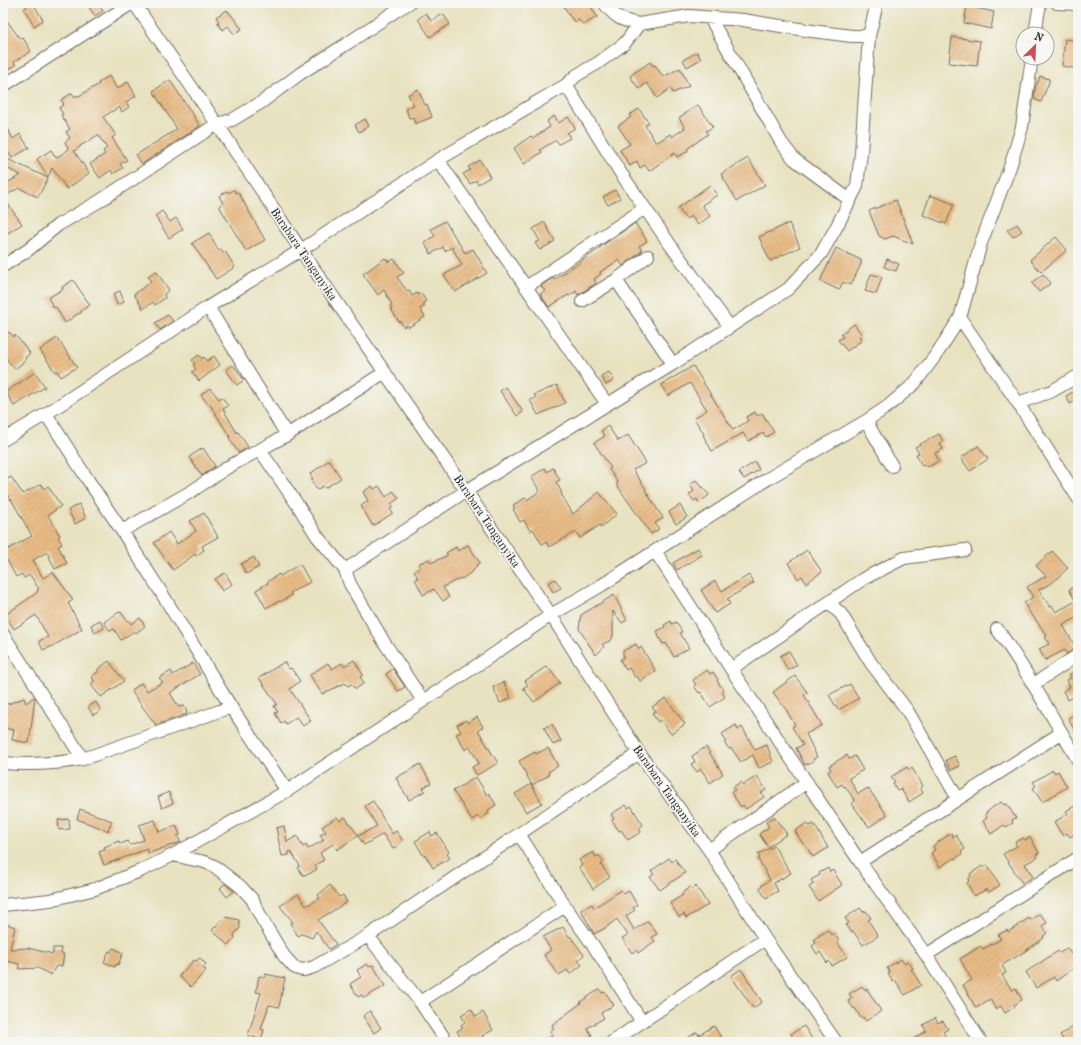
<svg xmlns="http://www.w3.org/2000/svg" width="1081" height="1045" viewBox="0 0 1081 1045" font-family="'IM FELL French Canon',serif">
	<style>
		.building { fill: url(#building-hatch) }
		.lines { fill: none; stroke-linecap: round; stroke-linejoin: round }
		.street-casing { stroke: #6d6b5f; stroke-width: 14 }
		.street { stroke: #fff; stroke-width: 12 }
		.labels { text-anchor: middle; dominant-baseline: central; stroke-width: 3.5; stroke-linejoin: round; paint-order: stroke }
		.street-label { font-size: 12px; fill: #2b2b2b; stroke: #f6f6f2 }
	</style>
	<defs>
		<pattern id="building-hatch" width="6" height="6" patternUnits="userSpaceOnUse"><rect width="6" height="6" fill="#e8bb85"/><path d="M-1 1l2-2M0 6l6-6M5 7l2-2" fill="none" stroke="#c7a173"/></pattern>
	</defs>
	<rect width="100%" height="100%" fill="#f6f6f2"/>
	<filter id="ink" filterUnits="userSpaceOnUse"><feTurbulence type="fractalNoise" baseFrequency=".025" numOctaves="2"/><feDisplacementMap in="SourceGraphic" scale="8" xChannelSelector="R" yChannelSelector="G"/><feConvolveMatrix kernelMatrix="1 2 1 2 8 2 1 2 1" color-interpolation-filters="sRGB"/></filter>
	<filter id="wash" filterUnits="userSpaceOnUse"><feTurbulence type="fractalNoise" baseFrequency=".012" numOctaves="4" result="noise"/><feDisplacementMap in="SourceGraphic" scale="16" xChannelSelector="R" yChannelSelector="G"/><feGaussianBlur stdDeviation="0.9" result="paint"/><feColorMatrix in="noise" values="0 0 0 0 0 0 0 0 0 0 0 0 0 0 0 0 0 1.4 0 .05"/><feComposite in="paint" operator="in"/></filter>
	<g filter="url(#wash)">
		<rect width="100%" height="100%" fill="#e8e2c0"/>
		<g id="blocks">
			<path class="building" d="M24,3H33L43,20L34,26L24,9L27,7Z
				M86,3H98L103,11L95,16Z
				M562,3H589L597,17L583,25L579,20L575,22L573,19L572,20Z
				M967,6L994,12L991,29L964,23Z
				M227,10L228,12H229L242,29L234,34L228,26L223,30L217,23L219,22L216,17Z
				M426,13L431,21L443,14L450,24L430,37L418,19Z
				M3,15L20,39L23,38L31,51L14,62L16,65L9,69L7,66L3,68Z
				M952,37L980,41L977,66L949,63Z
				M1065,39L1078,41V69L1062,66Z
				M697,52L701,59L687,67L683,60Z
				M650,62L653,66L655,65L663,77L680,68L689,86L673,93L671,88L657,98L647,83L639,89L630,76Z
				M109,76L117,89L128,82L136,96L126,102L129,107L122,112L119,107L103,117L116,135L112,138L127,160L120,164L123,168L113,174L111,170L100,178L90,164L105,154L103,151L107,148L98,135L80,146V147L74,151L89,173L67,189L52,168L48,177L37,159L51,150L56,158L69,149L65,142L70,138L66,132L70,129L61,115L63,114L59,108L64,104L61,100L72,93L75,97L78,95L79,96L99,84L98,83Z
				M1040,76L1049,79V82L1041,102L1034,99L1035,89Z
				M170,80L200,126L142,164L136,155L177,129L153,91Z
				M418,89L425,105L427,104L432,117L415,124L413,117L409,118L406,108L414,105L408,95Z
				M698,105L713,127L706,131L708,134L687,149L688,151L677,157L675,153L649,171L645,165L640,168L637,161L630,166L620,150L630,144L618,126L631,117L629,115L639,109L649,123L645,125L656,143L670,134L672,137L685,128L679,118Z
				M554,116L559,123L568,117L575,128L567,133L570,138L559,144L556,140L540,150L542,152L524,164L514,148L531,136L533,138L550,127L547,121Z
				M3,118L13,139L20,134L29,148L12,158L3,144Z
				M365,119L369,126L359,132L355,125Z
				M3,157L48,178L38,197L19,188L3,197L22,224L3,236V185L21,175L4,167L3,164Z
				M748,158L765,185L737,201L721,174Z
				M480,160L490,177L478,184L476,180L470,184L463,174L470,170L468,167Z
				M710,185L717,195L702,205L710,216L698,225L691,216L686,219L678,208Z
				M234,190L236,193L238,192L242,199L265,240L246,251L219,206L223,203L219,196L227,191L228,193Z
				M615,190L620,198L608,205L603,197Z
				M930,195L954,204L946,224L923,215Z
				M896,200L913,244L893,236L885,239L879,236L869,211Z
				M162,211L170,222L176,218L183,229L169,238L155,216Z
				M445,221L465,253L473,249L487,273L455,292L444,275L462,265L452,247L445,251L443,247L431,254L424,242L435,236L431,229Z
				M544,222L555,241L540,250L535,243L540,241L533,229Z
				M635,223L647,241L639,246L642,251L623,266L619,260L600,272L601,274L594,279L596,283L578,295L576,291L569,296L568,295L549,307L540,294L545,291L541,286L553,278L554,280L600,248V247Z
				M789,223L800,247L770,261L759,237Z
				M1017,224L1022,231L1013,237L1007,230Z
				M209,233L219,251L221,249L223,253L225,251L235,267L216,279L192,243Z
				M1056,237L1067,250L1041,272L1030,260Z
				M836,248L861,260V264L851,285L843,282L839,290L820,281Z
				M385,258L389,262L394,259L404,273L397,277L407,291L409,290L412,296L417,293L418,295L421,293L426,301L423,303L425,306L420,309L425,317L409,327L407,325L404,327L400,321L399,322L391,309H392L390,306L392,305L384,290L378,295L363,274Z
				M887,259L899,264L896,271L884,267Z
				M156,271L169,290L164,294L165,298L155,305L153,302L143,309L134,294L151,282L148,276Z
				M871,274L882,277L876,294L865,291Z
				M1043,274L1051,283L1039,292L1032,283Z
				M73,280L90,305L81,311L82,312L74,316V317L65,323L56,307L54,308L48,298L63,289L62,287Z
				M120,291L124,302L117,305L113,294Z
				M168,315L173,321L160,330L155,323Z
				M854,324L862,335L859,337L862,340L847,351L838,340L843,337L841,334Z
				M9,332L14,337L15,335L30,353L25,358L26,360L15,369L3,355V337Z
				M57,338L77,367L61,377L57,371L55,372L40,350Z
				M199,355L202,359L204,357L207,361L214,356L220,365L199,381L192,372L196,369L193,365L195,364L192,360Z
				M233,365L244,380L237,385L226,370Z
				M693,366L733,430L748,421L746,417L755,412L757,416L762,413L774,432L766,437L763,433L748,441L743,433L712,451L703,435L704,434L694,418L707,410L690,383L668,396L661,385Z
				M35,372L45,387L14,406L6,392Z
				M609,372L614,380L606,385L601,376Z
				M557,385L565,403L538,415L530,400L536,398L534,395Z
				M506,387L523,412L517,416L500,391Z
				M210,388L219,399L222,397L228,406L223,409L237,433L238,432L248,447L239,453L229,438L230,437L209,403L208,404L201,395Z
				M1078,389V399L1070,404L1066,396Z
				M608,426L618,441L628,435L646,463L633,470L646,489L645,490L663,518L655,523L659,529L651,534L616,484L618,483L609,469L611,468L594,443L605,436L601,431Z
				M939,434L943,441L940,443L943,449L935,453L939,461L928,467L926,464L922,466L916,454L919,453L915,447Z
				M978,446L988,459L970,471L961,458Z
				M203,448L215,466L202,476L189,457Z
				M329,460L341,478L325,488L323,486L317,490L311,480L313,479L310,474Z
				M755,462L759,470L744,479L739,472Z
				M545,468L547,472L553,468L560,480L556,482L562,493L561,494L573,514L599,492L617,514L601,527L600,525L580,538L576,532L549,547L546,542L542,544L533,529L530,531L524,520L520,522L513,509L515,508L513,505L525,498L527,500L540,491L531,477Z
				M11,477L23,494L41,484L44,489L48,486L61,506L48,515L60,536L58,537L62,544L58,546L67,563L55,569L47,552L33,560L43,578L53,572L73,600L68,603L82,629L53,646L43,650L39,641L48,637L36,615L14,629L5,615L38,592L37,590L39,589L30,575L24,578L22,574L16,577L7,560L3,562V552L32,536L11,499V500L3,489V482Z
				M696,480L709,495L699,503L697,499L694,501L689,495L694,491L690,485Z
				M372,486L374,489L379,486L386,497L393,491L399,498L391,504L393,507L390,509L393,513L373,526L361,506L368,501L363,492Z
				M79,504L86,518L75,524L68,510Z
				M680,505L687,517L676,524L669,512Z
				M204,513L218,537L202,546L204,550L196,556L195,554L173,570L154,543L169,532L177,544L196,531L190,521Z
				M468,545L480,563L476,565L477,567L473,570V571L462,579L461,578L443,587L449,597L443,601L434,589L423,595L415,579L418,578L414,571L420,568L418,564L429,559L431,563L448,555L446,553L456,547L458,551Z
				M698,548L702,555L677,570L673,563Z
				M807,550L822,572L806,583L802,576L798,579L788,563Z
				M1052,551L1068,568L1053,582L1039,590L1050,607L1052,606L1056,612L1076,601L1069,590L1078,584V617L1063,625L1076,648L1067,654L1065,650L1045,660L1039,649L1049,644L1045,637L1047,636L1033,616H1032L1024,603L1033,597L1027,587L1046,576L1036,566Z
				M254,557L259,567L246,574L241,564Z
				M300,564L310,582L290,593L292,595L280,602L279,601L266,608L256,590L268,583L267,582L279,574L280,576Z
				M225,573L232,584L222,591L215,579Z
				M749,575L754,583L727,599L730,604L715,613L701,590L715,581L722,591Z
				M555,579L561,588L553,592L548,583Z
				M614,595L627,620L622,623L613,611V636L612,639L610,641L602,644L604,647L596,655L579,629L581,615Z
				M119,612L120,613L121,612L127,621L128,620L131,624L140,618L145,626L136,633L134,631L121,640L114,629L110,631L104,622Z
				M100,620L104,628L95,633L91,625Z
				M671,621L672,624L676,622L682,632L680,633L689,648L674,657L666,643L663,644L658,636L659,635L657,631L665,627L664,625Z
				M636,644L639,649L641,647L656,671L640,681L637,676L635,677L629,668L626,670L620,660L624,657L623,655V651Z
				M789,651L797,665L788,670L780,656Z
				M354,660L363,675L360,677L364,683L356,689L351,684L348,686L345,683L322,694L310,675L328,663L332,669L342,663L344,666Z
				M109,661L124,681L101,697L91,685L94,681L92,676L98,672V669Z
				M284,662L289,669L291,668L300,681L290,689L311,721L303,726L296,717L286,724L284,721L281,723L275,713L278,712L274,706L277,704L259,678Z
				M193,663L200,674L170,693L179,707L185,706L187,714L156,725L131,691L141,683L147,691L163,682L159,678L171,671L173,675Z
				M547,666L560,683L534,702L523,688L528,685L525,681Z
				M393,669L405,687L398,691L386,674Z
				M707,670L710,674L713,672L718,680L717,681L724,691L722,692L725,697L710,707L701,692L699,693L694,686L696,685L693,680Z
				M1078,670V703L1075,696L1068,700L1063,691L1070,687L1067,680L1071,678L1069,675Z
				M795,676L807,692L804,695L822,725L806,734L817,757L813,759L814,761L805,765L796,748L803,745L792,727L795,725L787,711L773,692Z
				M504,682L511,698L500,703L493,687Z
				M850,684L859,698L838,710L829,695Z
				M34,697L35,698L29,743L12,740L14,730L3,728V703L8,704L24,698L26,703Z
				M666,698L685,724L671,734L661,720L658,722L652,713L656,711L652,707Z
				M96,702L101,710L93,715L88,707Z
				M1075,714L1078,720V737L1068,718Z
				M477,717L483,727L478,730L491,752L498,763L477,775L472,767L479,763L470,747L465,750L456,734L461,732L457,725L466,720L468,723Z
				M552,724L561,741L553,745L544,728Z
				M736,725L738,730L742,727L755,750L767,745L773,762L759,768L753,755L741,762L731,748L729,749L724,742L726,741L722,734Z
				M706,747L723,774L710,783L701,769L697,772L691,764L695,762L692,756Z
				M548,748L558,766L548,772L549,775L532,785L519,761L535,752L536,754Z
				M847,755L849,759L855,756L863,770L849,778L858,794L868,788L887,815L869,827L852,804L855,801L845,786L844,787L842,784L837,787L828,772L831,770L829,766Z
				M955,756L960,766L951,770L946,760Z
				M420,764L431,783L423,788L425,791L409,800L396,778Z
				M907,767L909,770L912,768L923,786L920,788L923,793L909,802L901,789L898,791L893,784L895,783L891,777Z
				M1053,770L1055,773L1058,771L1067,787L1042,802L1033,788L1036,786L1033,782Z
				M757,776L766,790L761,793L764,797L746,809L743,805L741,807L731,792L735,790L733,787L741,782L743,785Z
				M476,777L487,795L489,793L496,805L488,810L489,813L480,819L478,816L472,820L453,791Z
				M531,784L542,803L526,812L515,794Z
				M169,792L173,803L162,808L158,797Z
				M373,801L392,834L396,831L403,841L393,849L383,834L364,845L358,836L377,826L365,806Z
				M1001,802L1004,805L1006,803L1016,818L1012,820L1013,823L1006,827L1004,825L991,834L983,821L987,818L985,814L993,807Z
				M626,805L628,808L631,806L643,825L639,828L641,832L628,840L621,830L619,831L612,820L614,819L611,814Z
				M1075,806L1078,811V832L1070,837L1067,833L1063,836L1054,822L1068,814L1066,811Z
				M80,809L112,821L108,831L77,819Z
				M337,817L340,821L345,817L358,835L337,850L333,844L320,853L324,860L315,865L317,869L309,874L303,875L298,868L300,866L291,851L289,852V855L282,856L276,828L284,826L287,842L297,836L303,847L306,845L308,849L324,840L320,835L326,832L322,827Z
				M774,817L787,834L768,847L759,834L769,827L766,822Z
				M69,819L70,829L59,830L58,820Z
				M155,820L159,832L176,825L180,835L177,836L181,842L149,853L147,849L104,865L99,852L105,850L104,847L119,841L120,844L128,841L130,845L144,840L139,825Z
				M807,823L809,826L814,824L828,848L813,857L804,843L803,844L795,831Z
				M430,832L432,836L437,833L449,852L447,854L450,858L433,868L425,855H423L415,841Z
				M951,833L953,837L956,835L965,849L961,852L962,854L955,859L954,858L940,867L931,853L935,850L933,846Z
				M1030,837L1039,853L1036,854L1038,857L1025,864L1033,877L1022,883L1003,854L1017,846L1015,842L1023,838L1025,840Z
				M774,846L791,873L774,883L778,891L766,898L760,889L762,885L770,880L758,859L760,858L758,854Z
				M593,852L596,857L599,855L603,862L601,865L610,877L593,889L579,867L582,865L579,860Z
				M669,858L672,862L675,859L685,873L660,890L650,877L654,874L651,871Z
				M987,865L1000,885L989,892L987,889L974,896L967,883L969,881L968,879L971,877L970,874L982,866L983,868Z
				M828,868L830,872L833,870L842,885L818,901L809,887L814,884L811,880L820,875L819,873Z
				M225,884L234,891L227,897L220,888Z
				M330,885L339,897L343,895L347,902L318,920L336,944L329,949L316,931L312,938L302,934L298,936L290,923L293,922L280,906L298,894L306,906L320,898L318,895Z
				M696,886L708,905L686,918L684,914L679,917L670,903L683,895L682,893L690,887L691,890Z
				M621,890L624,894L629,891L637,905L633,908L635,910L626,916L634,930L648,921L657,934L652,937L655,941L638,953L636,950L632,953L622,938L628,935L617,919L605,928L594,934L581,910L592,904L594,908Z
				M860,908L863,912L866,911L871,918L868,920L878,936L863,945L853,931L851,932L846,925L849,923L845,918Z
				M1040,914L1047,923L1042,926L1047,933L1043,936L1044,938L1021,954L1002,965L1006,973L1002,975L1012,990L1016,988L1022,1000L1014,1005L1015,1007L1005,1013L1001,1006L996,1009L990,999L976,1008L963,985L972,980L960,959L981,946L983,949L1001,939L998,935L1007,930L1008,932L1029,918L1030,920Z
				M225,917L239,920L240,928L234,934L235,938L228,945L212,930Z
				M3,923L15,927L10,949L28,948L53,954V948H61V954H64L62,966H56L51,975L38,968L19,969V964L7,961L6,966L3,965Z
				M563,927L569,937L570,936L584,955L578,960L582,965L570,974L567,970L559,975L544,955L551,950L543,937Z
				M828,930L832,935L834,933L839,941L837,942L847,957L832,966L829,961L827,963L820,952L817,954L812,946L816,943L814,939Z
				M113,948L123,953L118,965L116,964L115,967L104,962L109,951L111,952Z
				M1067,948L1072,955L1078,951V965L1056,981L1054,977L1036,988L1026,972L1058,951L1060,953Z
				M200,958L206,964L203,968L206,970L191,987L179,976L194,960L196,961Z
				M901,959L904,963L908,961L913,968L911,969L921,985L905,995L895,980L893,982L888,974L890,973L887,968Z
				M367,964L369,967L373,965L385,986L364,998L362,995L358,997L350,984L361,977L357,970Z
				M741,969L762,1002L753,1008L731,976Z
				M265,974L285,978L279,1007L269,1005L261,1029L264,1030L261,1040L248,1035L261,993L256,992L259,976L265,977Z
				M862,986L865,990L867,989L881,1011L866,1021L863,1017L861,1018L855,1008L854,1009L848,1001L852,998L849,994Z
				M600,989L602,993L605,992L614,1005L601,1013L604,1018L587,1028L592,1035L582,1042H543L553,1035L550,1031L554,1028L552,1025L581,1003L580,1002Z
				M471,1009L476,1017L483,1012L493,1030L482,1036L485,1042H469L466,1038L462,1040L457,1031L463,1028L461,1025L465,1022L461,1015Z
				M370,1011L381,1028L374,1033L363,1016Z
				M935,1018L938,1023L943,1021L948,1029L943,1032L949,1042H932L930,1039L925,1042H908L926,1031L923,1025Z
				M1078,1024V1042H1065L1060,1035Z
				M714,1026L724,1042H681L697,1032L699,1035Z
				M804,1026L814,1042H796L791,1034Z"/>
		</g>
	</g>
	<g filter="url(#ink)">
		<use href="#blocks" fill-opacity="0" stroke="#6d6b5f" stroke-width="1"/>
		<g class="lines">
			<g class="street-casing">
				<path id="street" d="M134,3L217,124L301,250L551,615L639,753L709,850L765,939L836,1042
					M604,3C616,18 620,20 639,24
					M1057,3L1078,4
					M710,18L781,142L794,159L850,200
					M1035,34L1040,3
					M566,85L620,172L669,243L730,327
					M3,86L132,3
					M438,160L607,404
					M3,266L28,250L58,225L98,202L217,124L232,120L262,102L301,73L348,43L397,10L409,3
					M616,280L673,364
					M526,287L645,208
					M582,301L616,280L648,256
					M208,307L287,435
					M960,318L1018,403L1078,498
					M1018,403L1052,391L1078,376
					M46,414L86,477L122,531L161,592L231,707L287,791
					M866,421L892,466
					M3,440L46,414L208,307L301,250L438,160L566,85L577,75L598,63L625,43L639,24L689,16L743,20L812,31L852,36H869L877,3
					M260,450L297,504L317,536L345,570L350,584L384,642L423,701
					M122,531L192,491L228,467L287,435L385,372
					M655,551L731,669L860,862L926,955L981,1042
					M345,570L466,491L673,364L788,289L821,254L837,226L857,186L861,153L869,36
					M829,603L841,614L871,663L907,710L958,799
					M997,629C1027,670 1051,716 1078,760
					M3,634L83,759
					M731,669L863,579L904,558L965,550
					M1034,684L1078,655
					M3,763C30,765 56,764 83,759L231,707
					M519,834L565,906L593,945L642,1022
					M709,850L807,782
					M173,855L186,858L205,862L214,866L240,886L252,899L263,921L284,956L294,967L298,969L304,970L314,967L368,936L639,753
					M860,862L1061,733
					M3,905L50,900L95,889L140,871L173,855L287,791L488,658L551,615L602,585L769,478L866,421L887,407L914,384L936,355L960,318L981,243L1010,167L1022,127L1032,58
					M368,936L420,1002L447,1042
					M926,955L1078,858
					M420,1002L565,906
					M612,1042L765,939"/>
			</g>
			<use href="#street" class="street"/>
		</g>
	</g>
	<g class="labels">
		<g class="street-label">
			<text transform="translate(304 254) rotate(56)">Barabara Tanganyika</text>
			<text transform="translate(487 521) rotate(56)">Barabara Tanganyika</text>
			<text transform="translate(667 791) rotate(55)">Barabara Tanganyika</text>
		</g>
	</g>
	<rect width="1081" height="1045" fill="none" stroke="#f6f6f2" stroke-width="16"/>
	<g transform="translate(1035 46) rotate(24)"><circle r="19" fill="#f6f6f2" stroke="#a5a5a2"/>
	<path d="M0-3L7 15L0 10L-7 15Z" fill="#d1495b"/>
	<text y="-6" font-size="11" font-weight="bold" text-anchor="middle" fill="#2b2b2b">N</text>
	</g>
</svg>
